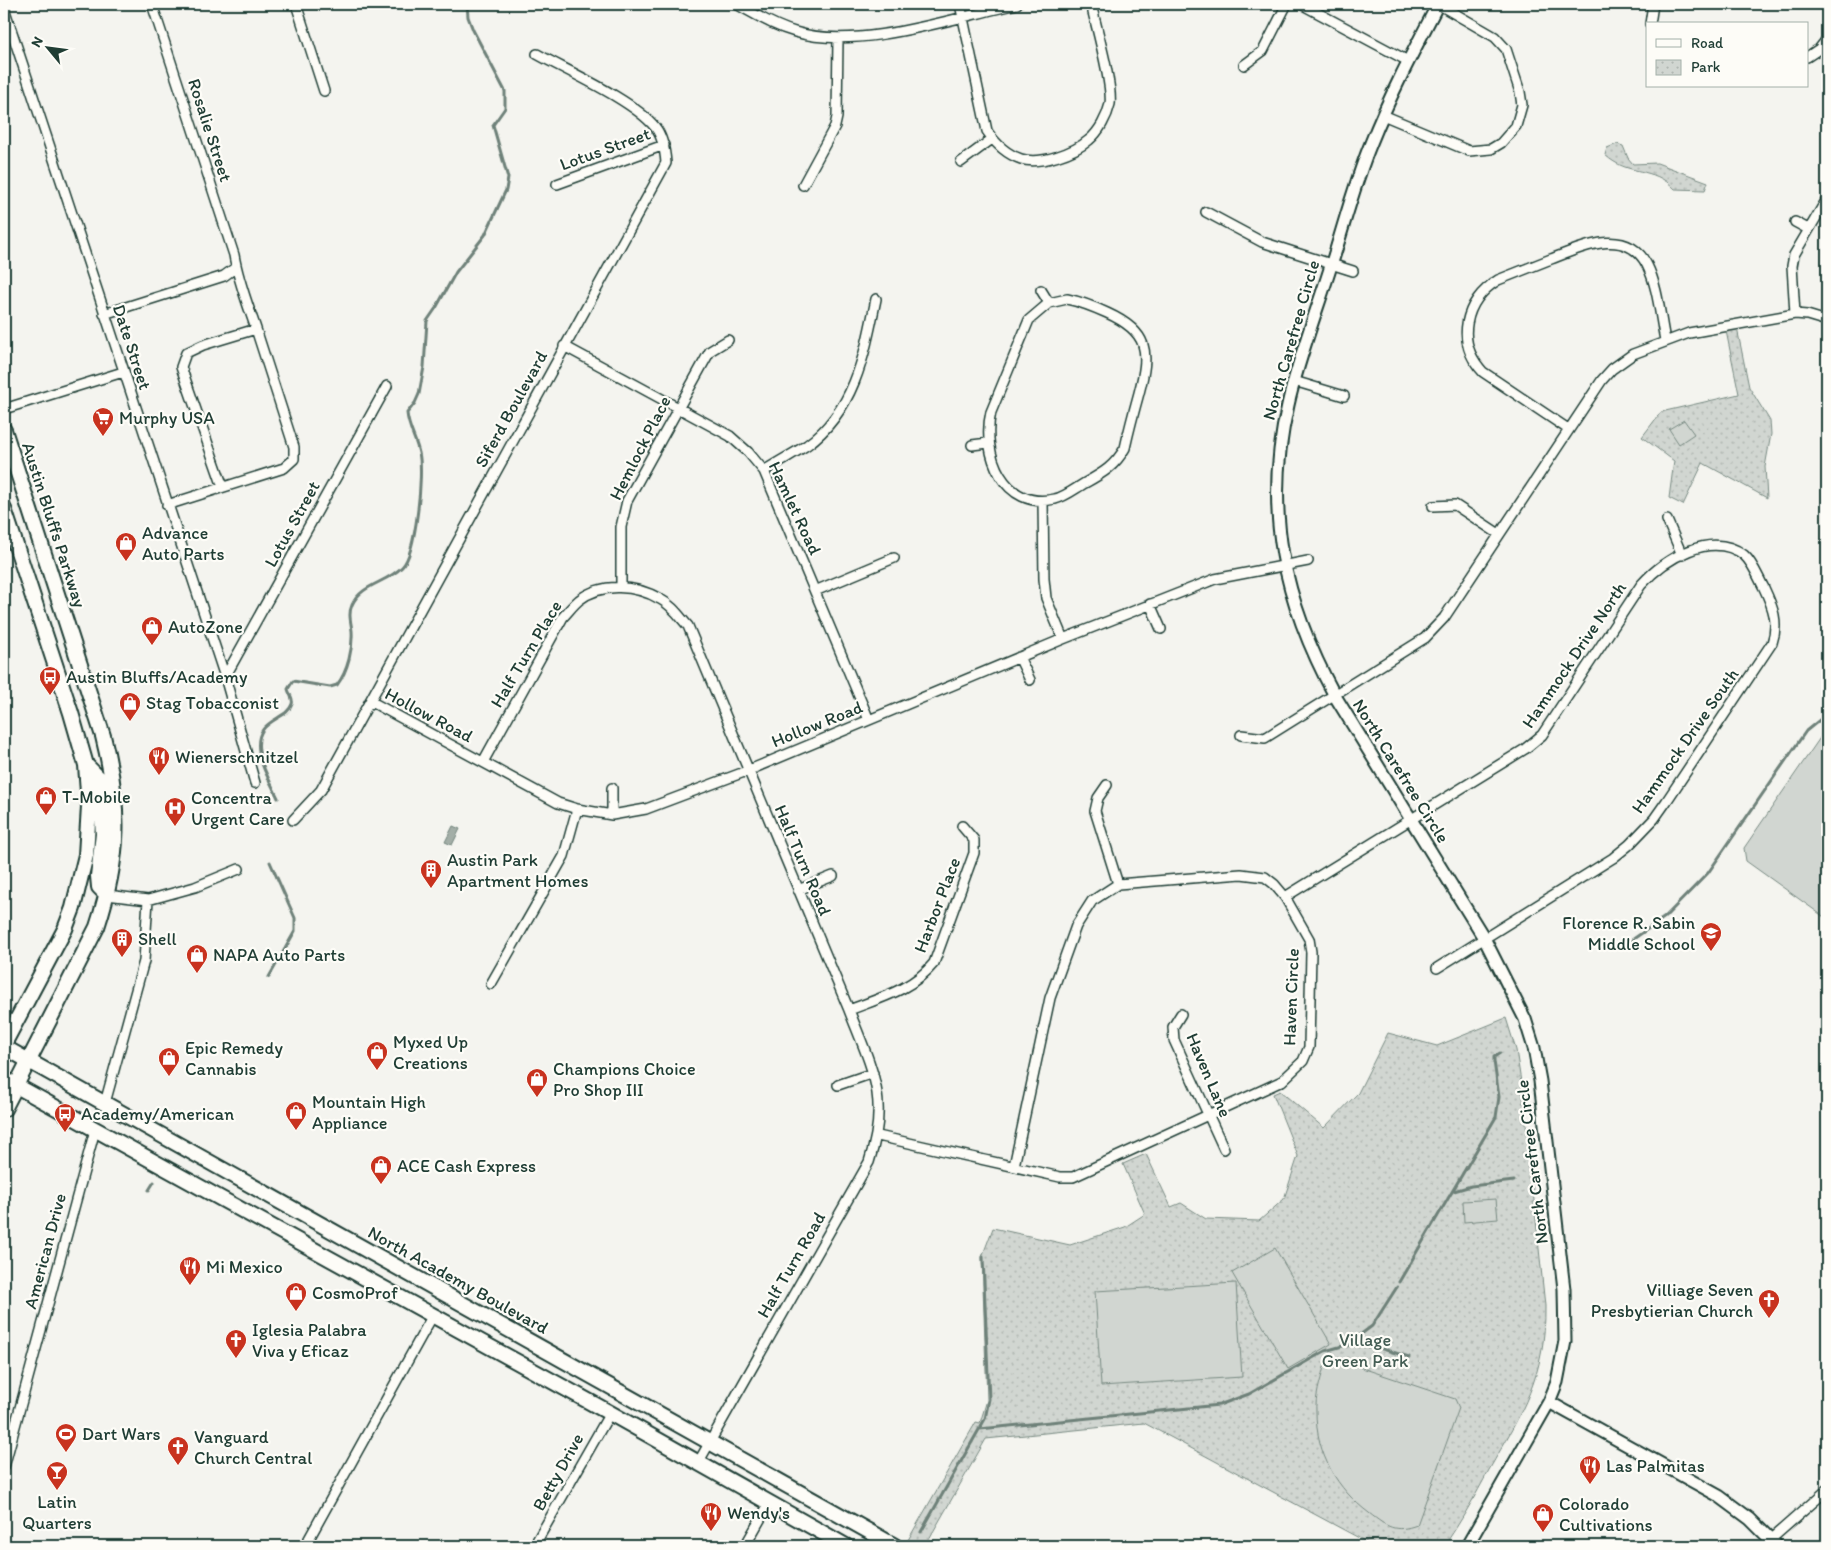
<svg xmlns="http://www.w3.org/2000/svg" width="1831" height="1550" viewBox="0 0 1831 1550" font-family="Itim,sans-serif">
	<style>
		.park { fill: url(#park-dots); stroke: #788a82 }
		.pitch { fill: #d1d6d1; stroke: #788a82 }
		.water { fill: #a3aea7; stroke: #6e8179 }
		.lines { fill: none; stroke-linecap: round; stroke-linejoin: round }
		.stream { stroke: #6e8179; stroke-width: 3 }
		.minor-casing { stroke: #1f3d34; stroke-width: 12 }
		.secondary-casing { stroke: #1f3d34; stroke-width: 15 }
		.primary-casing { stroke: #1f3d34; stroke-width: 18 }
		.trunk-casing { stroke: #1f3d34; stroke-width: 18 }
		.minor { stroke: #fdfcf7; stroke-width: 9 }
		.secondary { stroke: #fdfcf7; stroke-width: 11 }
		.primary { stroke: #fdfcf7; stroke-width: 14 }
		.trunk { stroke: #fdfcf7; stroke-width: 14 }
		.labels { text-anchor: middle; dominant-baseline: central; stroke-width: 4.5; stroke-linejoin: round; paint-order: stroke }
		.street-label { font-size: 18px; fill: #1f3d34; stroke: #fdfcf7 }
		.poi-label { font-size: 18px; fill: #1f3d34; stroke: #fdfcf7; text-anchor: start }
		.park-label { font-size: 18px; fill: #435c53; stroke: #fdfcf7 }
	</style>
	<defs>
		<pattern id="park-dots" width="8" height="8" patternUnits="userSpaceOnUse" patternTransform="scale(1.25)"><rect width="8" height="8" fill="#d1d6d1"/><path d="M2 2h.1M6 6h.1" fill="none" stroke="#b3b9b4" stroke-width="1.8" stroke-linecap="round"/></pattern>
	</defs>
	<rect width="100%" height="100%" fill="#f4f4ef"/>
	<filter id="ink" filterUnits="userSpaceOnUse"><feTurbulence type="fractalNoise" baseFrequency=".02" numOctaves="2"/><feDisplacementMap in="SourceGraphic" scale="10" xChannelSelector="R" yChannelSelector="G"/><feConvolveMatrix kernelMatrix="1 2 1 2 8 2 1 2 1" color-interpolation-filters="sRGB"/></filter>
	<g filter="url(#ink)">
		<path class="park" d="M1617,144L1623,146L1628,158L1633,164L1657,163L1708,182L1705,190L1675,189C1652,165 1629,177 1605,155L1607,148Z
			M1736,323L1749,387L1770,421L1771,434L1765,467L1767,498L1703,463L1683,505L1669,498L1674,461L1642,437L1661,412L1739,394L1725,326Z
			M1506,1018L1516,1050L1523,1095L1545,1306C1546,1376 1522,1412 1489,1470C1475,1496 1461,1522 1444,1546H1374L1144,1423L986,1439L925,1546H918L908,1540L976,1422L980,1423L987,1400L982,1257L993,1228L1070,1245L1125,1227L1145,1214L1123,1164L1146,1154L1171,1207L1181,1203L1206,1219L1259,1221L1284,1199L1298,1156L1273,1094L1280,1091L1324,1128L1358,1093L1388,1033L1437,1046Z"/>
		<path class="pitch" d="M1684,420L1694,434L1679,444L1669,429Z
			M1824,732L1827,735V919L1746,861L1744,848Z
			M1496,1199L1498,1219L1464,1222L1463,1201Z
			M1275,1248L1331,1344L1288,1369L1232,1273Z
			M1236,1283L1242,1377L1101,1386L1095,1291Z
			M1338,1360L1455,1399L1459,1408L1417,1525C1395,1533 1387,1527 1369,1513C1337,1489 1316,1454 1316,1412C1315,1397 1320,1382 1324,1367Z"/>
		<path class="water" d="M453,826L460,829L452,845L445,842Z"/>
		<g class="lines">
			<path class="stream" d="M278,798C271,783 261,767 259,751C254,718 287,721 292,704C294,699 289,694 288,689L293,681L330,687L337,685C348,671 353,648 352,631C351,622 348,614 352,605C361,584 387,583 402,567C416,554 424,472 419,453C416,439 408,427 407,413L415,403L419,394L424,367L427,321L436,308L456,272L485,235L506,190L508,178L493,125L505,108V91L473,30L468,17L467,4
				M1629,942L1665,917L1708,873L1806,731L1827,714
				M269,977L295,931V918L270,862
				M149,1190L154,1182
				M1454,1191L1471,1186L1514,1181
				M1399,1282L1496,1117L1499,1097L1494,1061V1057L1500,1053
				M1348,1344L1372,1326L1397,1287
				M980,1429L1219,1405L1249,1394L1325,1351L1346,1345L1376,1347L1409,1357
				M921,1532L985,1419L989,1399L983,1257"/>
			<g class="minor-casing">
				<path id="minor" d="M152,4L234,255C238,280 248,305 256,329L203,345L186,353L181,367L223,487
					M296,4L324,91
					M736,4C755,14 773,26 795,32C858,51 953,18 1017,4
					M960,4L987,131C995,143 1006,154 1021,159C1040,165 1074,153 1089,140C1099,132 1107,117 1110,104C1113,85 1096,26 1091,4
					M1301,4L1408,61
					M4,8L225,677L255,783
					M1650,24L1653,4
					M1807,57L1819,49L1827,39
					M1244,65L1263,51L1287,4
					M1383,115L1469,151L1491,149L1501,143L1516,126L1522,105L1520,92L1506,49L1495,37L1438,4
					M961,162L992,139
					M557,184L664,145
					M803,185L835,126L837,117L838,38
					M1206,212L1262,242L1353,271
					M1795,222L1808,229
					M1041,290L1049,303
					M1067,299C1082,302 1094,307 1107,313C1149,332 1150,351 1139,393C1134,411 1129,430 1125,448C1115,466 1103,473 1085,483C1076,488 1065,497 1055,499C1004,511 981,453 991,412L1029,320L1049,303Z
					M104,314L224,276L235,268
					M1795,314L1792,266L1794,255L1827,199
					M564,346L730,436L748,452L764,471L869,720
					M1294,381L1344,396
					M4,409L123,372
					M1568,429L1483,372C1455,342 1464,301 1498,280C1516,273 1533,266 1551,259C1582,247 1627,226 1647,265C1658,287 1660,316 1665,340
					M972,445L988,443
					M764,471C778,462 793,454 807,445C855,410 865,353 876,299
					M1043,501L1044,579L1046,598L1063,639
					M167,505L284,468L294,459V447L256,329
					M1433,506L1455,505L1499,534
					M1667,520L1682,555
					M621,587V527L627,501L710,351L728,340
					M815,591L894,558
					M1150,604L1161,629
					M1019,657L1030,680
					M225,677L387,386
					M370,701L558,803L577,809L612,815L646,809L747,771L1063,639L1215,579L1308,561
					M1241,735L1265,738L1425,638L1444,618L1602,380L1612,369L1633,354L1689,333L1795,314L1807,315L1827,321
					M483,762L563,617C568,612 573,605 579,600C602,582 636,585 660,599C672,605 680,617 688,626L849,1010C872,1069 890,1099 869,1162L698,1463
					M1107,785L1098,798L1095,811L1118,884
					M612,815V788
					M293,820L321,790L666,163C665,150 663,137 655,127C633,100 569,72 537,54
					M798,890L833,876
					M107,895L148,900L195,887L239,869
					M1285,897L1525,749L1542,735L1641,585C1664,559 1711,530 1744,555C1753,563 1758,577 1764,588C1773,607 1779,623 1772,643L1666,802L1654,819L1629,845L1613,858L1437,968
					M491,984L564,856L577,809
					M849,1010C880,998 912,990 934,963L974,853V840L962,826
					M1181,1014L1173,1027L1174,1040L1224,1149
					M838,1085L873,1073
					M105,1103L144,961L148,900
					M878,1136L1060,1177H1073L1282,1081L1303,1061L1309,1047L1311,952L1309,939L1285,897L1274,884L1265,877L1241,874L1118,884L1092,901L1076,926L1050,998L1014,1166
					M4,1467L95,1130
					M1771,1539L1827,1490
					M305,1546L433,1315
					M534,1546L610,1413
					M745,1546L769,1504"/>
			</g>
			<g class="secondary-casing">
				<path id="secondary" d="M1438,4C1414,50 1390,95 1371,143C1354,184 1343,229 1329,272C1315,316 1298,360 1288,405C1263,511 1284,602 1335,696L1484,938L1525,1019L1534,1048L1540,1081L1564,1289L1565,1341L1557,1382L1549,1402L1467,1546
					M1549,1402L1719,1496L1750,1519L1777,1546"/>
			</g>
			<g class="primary-casing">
				<path id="primary" d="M4,430L103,736C121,808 120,857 97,927L4,1109
					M4,509L71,713L86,765L89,806L86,855L73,908L65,929L4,1044
					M86,765L99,778L103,834L98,876L99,887L107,895"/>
			</g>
			<g class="trunk-casing">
				<path id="trunk" d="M4,1047L895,1546
					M4,1079L610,1413L846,1546"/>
			</g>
			<use href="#minor" class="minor"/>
			<use href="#secondary" class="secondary"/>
			<use href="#primary" class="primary"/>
			<use href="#trunk" class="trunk"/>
		</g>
	</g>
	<defs>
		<g id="supermarket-pin" transform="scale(1.125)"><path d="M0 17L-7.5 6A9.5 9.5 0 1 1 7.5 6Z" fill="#c8321e" stroke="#fdfcf7"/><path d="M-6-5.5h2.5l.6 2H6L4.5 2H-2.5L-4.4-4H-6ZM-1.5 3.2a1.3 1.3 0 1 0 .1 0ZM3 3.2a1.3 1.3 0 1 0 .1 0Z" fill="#fff"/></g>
		<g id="shop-pin" transform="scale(1.125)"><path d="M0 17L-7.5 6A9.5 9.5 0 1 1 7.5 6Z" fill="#c8321e" stroke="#fdfcf7"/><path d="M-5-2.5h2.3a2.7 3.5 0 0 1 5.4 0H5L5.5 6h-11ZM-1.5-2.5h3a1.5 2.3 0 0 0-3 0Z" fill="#fff"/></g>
		<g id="bus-pin" transform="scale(1.125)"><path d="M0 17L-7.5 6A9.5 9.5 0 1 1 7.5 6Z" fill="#c8321e" stroke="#fdfcf7"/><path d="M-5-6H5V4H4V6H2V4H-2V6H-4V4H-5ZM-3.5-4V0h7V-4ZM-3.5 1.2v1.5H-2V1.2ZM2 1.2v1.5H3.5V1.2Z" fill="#fff"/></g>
		<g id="restaurant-pin" transform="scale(1.125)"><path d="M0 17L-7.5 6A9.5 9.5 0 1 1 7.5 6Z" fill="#c8321e" stroke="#fdfcf7"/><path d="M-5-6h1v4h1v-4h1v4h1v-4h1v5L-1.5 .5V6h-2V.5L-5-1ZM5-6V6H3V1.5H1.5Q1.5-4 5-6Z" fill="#fff"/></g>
		<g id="hospital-pin" transform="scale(1.125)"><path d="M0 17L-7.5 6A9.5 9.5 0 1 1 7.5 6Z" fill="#c8321e" stroke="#fdfcf7"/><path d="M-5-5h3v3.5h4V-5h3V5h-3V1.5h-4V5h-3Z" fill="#fff"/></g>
		<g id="building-pin" transform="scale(1.125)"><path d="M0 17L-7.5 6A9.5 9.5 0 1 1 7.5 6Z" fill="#c8321e" stroke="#fdfcf7"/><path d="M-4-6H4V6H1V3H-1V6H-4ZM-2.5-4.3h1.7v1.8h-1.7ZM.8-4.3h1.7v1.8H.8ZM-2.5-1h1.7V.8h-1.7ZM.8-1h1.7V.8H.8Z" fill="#fff"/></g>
		<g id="school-pin" transform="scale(1.125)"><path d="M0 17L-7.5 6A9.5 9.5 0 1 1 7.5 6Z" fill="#c8321e" stroke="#fdfcf7"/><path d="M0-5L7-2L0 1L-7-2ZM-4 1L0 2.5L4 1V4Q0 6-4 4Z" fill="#fff"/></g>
		<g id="church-pin" transform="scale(1.125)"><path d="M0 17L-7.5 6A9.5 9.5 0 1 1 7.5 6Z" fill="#c8321e" stroke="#fdfcf7"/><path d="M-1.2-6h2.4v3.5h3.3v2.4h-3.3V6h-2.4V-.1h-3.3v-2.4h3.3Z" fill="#fff"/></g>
		<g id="stadium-pin" transform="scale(1.125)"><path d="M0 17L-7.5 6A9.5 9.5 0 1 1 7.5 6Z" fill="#c8321e" stroke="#fdfcf7"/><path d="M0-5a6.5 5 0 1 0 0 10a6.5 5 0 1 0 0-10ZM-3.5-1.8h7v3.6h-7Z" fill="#fff"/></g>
		<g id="bar-pin" transform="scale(1.125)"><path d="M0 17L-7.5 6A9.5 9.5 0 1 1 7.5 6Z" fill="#c8321e" stroke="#fdfcf7"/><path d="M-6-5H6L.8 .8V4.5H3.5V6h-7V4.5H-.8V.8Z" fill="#fff"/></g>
	</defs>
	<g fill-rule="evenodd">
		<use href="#supermarket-pin" x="103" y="418"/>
		<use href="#shop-pin" x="126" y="543"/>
		<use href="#shop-pin" x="152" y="627"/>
		<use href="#bus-pin" x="50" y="677"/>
		<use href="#shop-pin" x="130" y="703"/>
		<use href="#restaurant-pin" x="159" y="757"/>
		<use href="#shop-pin" x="46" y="797"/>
		<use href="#hospital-pin" x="175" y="808"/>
		<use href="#building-pin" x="431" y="870"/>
		<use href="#school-pin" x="1711" y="933"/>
		<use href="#building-pin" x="122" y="939"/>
		<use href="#shop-pin" x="197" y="955"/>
		<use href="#shop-pin" x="377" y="1052"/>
		<use href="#shop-pin" x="169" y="1058"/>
		<use href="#shop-pin" x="537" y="1079"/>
		<use href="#shop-pin" x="296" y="1112"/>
		<use href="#bus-pin" x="65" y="1114"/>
		<use href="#shop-pin" x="381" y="1166"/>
		<use href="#restaurant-pin" x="190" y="1267"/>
		<use href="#shop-pin" x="296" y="1293"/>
		<use href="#church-pin" x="1769" y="1300"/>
		<use href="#church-pin" x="236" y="1340"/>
		<use href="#stadium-pin" x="66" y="1434"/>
		<use href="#church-pin" x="178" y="1447"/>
		<use href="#restaurant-pin" x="1590" y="1466"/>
		<use href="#bar-pin" x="57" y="1472"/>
		<use href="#restaurant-pin" x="711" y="1513"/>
		<use href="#shop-pin" x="1543" y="1514"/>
	</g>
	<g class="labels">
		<g class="street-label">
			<text transform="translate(210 130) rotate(72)">Rosalie Street</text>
			<text transform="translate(605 149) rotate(-20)">Lotus Street</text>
			<text transform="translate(1291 340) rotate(-74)">North Carefree Circle</text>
			<text transform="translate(132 347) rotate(72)">Date Street</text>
			<text transform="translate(511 409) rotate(-61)">Siferd Boulevard</text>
			<text transform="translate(640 448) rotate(-63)">Hemlock Place</text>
			<text transform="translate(795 508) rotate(65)">Hamlet Road</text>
			<text transform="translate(292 524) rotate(-61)">Lotus Street</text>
			<text transform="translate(54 525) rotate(72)">Austin Bluffs Parkway</text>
			<text transform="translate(526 654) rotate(-59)">Half Turn Place</text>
			<text transform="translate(1574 655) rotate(-56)">Hammock Drive North</text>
			<text transform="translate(429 715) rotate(28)">Hollow Road</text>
			<text transform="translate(817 724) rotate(-22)">Hollow Road</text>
			<text transform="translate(1685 741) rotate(-55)">Hammock Drive South</text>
			<text transform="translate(1401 771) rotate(58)">North Carefree Circle</text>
			<text transform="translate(803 860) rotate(67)">Half Turn Road</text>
			<text transform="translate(937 905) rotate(-69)">Harbor Place</text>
			<text transform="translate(1291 997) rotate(-88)">Haven Circle</text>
			<text transform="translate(1209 1075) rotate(67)">Haven Lane</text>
			<text transform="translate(1532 1162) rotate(-97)">North Carefree Circle</text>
			<text transform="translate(45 1251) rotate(-75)">American Drive</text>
			<text transform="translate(791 1265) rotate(-60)">Half Turn Road</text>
			<text transform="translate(458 1280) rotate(29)">North Academy Boulevard</text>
			<text transform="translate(558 1472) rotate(-61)">Betty Drive</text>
		</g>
		<g class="poi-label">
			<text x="119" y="418">Murphy USA</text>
			<text x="142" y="533">Advance<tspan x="142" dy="21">Auto Parts</tspan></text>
			<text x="168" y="627">AutoZone</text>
			<text x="66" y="677">Austin Bluffs/Academy</text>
			<text x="146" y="703">Stag Tobacconist</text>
			<text x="175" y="757">Wienerschnitzel</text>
			<text x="62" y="797">T-Mobile</text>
			<text x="191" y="798">Concentra<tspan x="191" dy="21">Urgent Care</tspan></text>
			<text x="447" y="860">Austin Park<tspan x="447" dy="21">Apartment Homes</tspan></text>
			<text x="1695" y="923" text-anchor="end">Florence R. Sabin<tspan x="1695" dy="21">Middle School</tspan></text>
			<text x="138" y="939">Shell</text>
			<text x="213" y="955">NAPA Auto Parts</text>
			<text x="393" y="1042">Myxed Up<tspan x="393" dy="21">Creations</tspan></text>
			<text x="185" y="1048">Epic Remedy<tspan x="185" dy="21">Cannabis</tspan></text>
			<text x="553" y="1069">Champions Choice<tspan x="553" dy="21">Pro Shop III</tspan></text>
			<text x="312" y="1102">Mountain High<tspan x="312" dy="21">Appliance</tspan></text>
			<text x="81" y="1114">Academy/American</text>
			<text x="397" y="1166">ACE Cash Express</text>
			<text x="206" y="1267">Mi Mexico</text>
			<text x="1753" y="1290" text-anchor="end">Villiage Seven<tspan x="1753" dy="21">Presbytierian Church</tspan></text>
			<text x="312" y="1293">CosmoProf</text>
			<text x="252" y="1330">Iglesia Palabra<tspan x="252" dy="21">Viva y Eficaz</tspan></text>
			<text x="82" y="1434">Dart Wars</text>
			<text x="194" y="1437">Vanguard<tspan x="194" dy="21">Church Central</tspan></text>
			<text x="1606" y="1466">Las Palmitas</text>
			<text x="57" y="1502" text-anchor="middle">Latin<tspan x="57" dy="21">Quarters</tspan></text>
			<text x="1559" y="1504">Colorado<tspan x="1559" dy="21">Cultivations</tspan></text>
			<text x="727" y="1513">Wendy's</text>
		</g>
		<g class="park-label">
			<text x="1365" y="1340">Village<tspan x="1365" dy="21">Green Park</tspan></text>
		</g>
	</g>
	<rect width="1831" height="1550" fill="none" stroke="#fdfcf7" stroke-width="20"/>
	<rect x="10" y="10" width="1811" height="1530" fill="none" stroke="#1f3d34" stroke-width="2" filter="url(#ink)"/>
	<rect x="1646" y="22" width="162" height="65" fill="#fdfcf7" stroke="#a4b0a9"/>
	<rect x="1656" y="39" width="25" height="8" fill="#fdfcf7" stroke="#a4b0a9"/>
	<text x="1691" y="48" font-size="15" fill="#1f3d34">Road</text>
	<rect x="1656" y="60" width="25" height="15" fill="url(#park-dots)" stroke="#a4b0a9"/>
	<text x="1691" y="72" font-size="15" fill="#1f3d34">Park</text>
	<g transform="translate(48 48) rotate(299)" stroke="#fdfcf7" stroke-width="4" paint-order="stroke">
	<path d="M0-4L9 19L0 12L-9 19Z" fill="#1f3d34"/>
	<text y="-8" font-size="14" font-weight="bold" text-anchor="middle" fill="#1f3d34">N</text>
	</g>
</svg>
